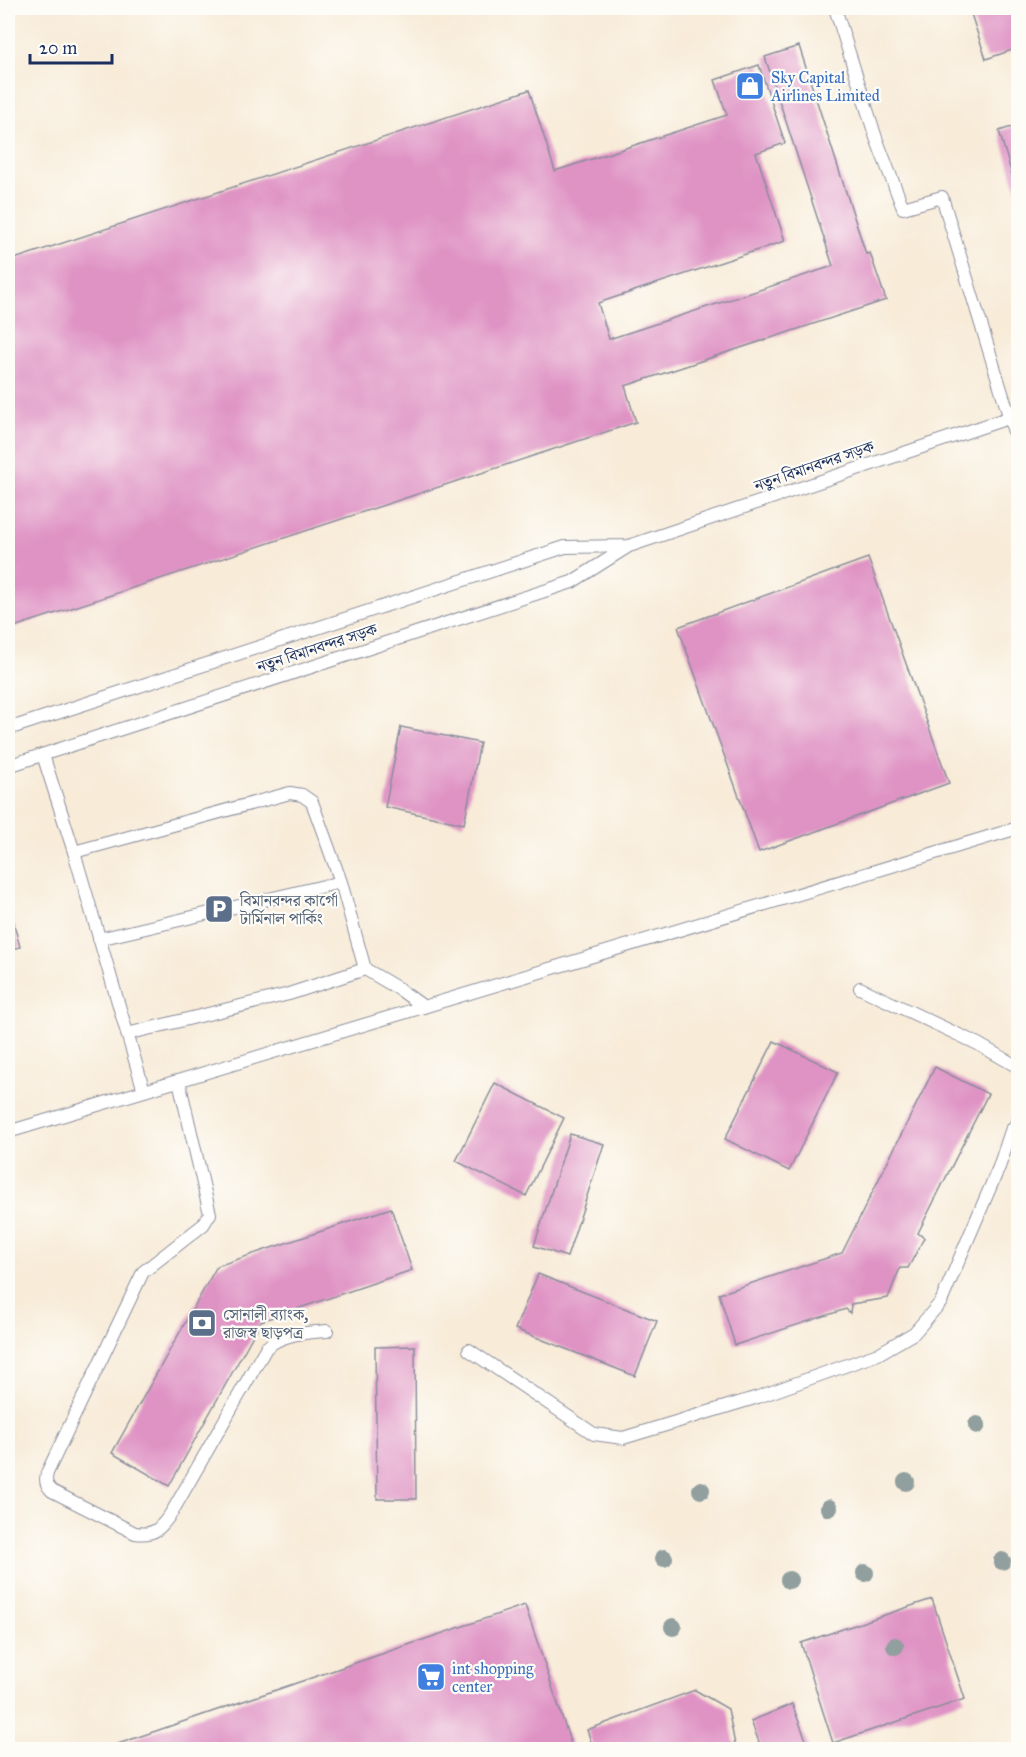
<svg xmlns="http://www.w3.org/2000/svg" width="1026" height="1757" viewBox="0 0 1026 1757" font-family="'IM FELL Great Primer','Noto Serif Bengali',serif">
	<style>
		.building { fill: #df93c4 }
		.lines { fill: none; stroke-linecap: round; stroke-linejoin: round }
		.lane-casing { stroke: #8a8d9b; stroke-width: 14 }
		.lane { stroke: #fff; stroke-width: 12 }
		.tree { fill: #919f9e }
		.labels { text-anchor: middle; dominant-baseline: central; stroke-width: 4.5; stroke-linejoin: round; paint-order: stroke }
		.shop-label { font-size: 16px; fill: #366cbe; stroke: #fdfcf7; text-anchor: start }
		.street-label { font-size: 16px; fill: #1b2f5e; stroke: #fdfcf7 }
		.service-label { font-size: 16px; fill: #4e5e75; stroke: #fdfcf7; text-anchor: start }
	</style>
	<rect width="100%" height="100%" fill="#fdfcf7"/>
	<filter id="ink" filterUnits="userSpaceOnUse"><feTurbulence type="fractalNoise" baseFrequency=".0167" numOctaves="2"/><feDisplacementMap in="SourceGraphic" scale="12" xChannelSelector="R" yChannelSelector="G"/><feConvolveMatrix kernelMatrix="1 2 1 2 8 2 1 2 1" color-interpolation-filters="sRGB"/></filter>
	<filter id="wash" filterUnits="userSpaceOnUse"><feTurbulence type="fractalNoise" baseFrequency=".008" numOctaves="4" result="noise"/><feDisplacementMap in="SourceGraphic" scale="24" xChannelSelector="R" yChannelSelector="G"/><feGaussianBlur stdDeviation="1.35" result="paint"/><feColorMatrix in="noise" values="0 0 0 0 0 0 0 0 0 0 0 0 0 0 0 0 0 1.4 0 .05"/><feComposite in="paint" operator="in"/></filter>
	<g filter="url(#wash)">
		<rect width="100%" height="100%" fill="#f8ebd8"/>
		<g id="blocks">
			<path class="building" d="M969,8H1018V48L986,59Z
				M799,46L866,254L870,253L886,300L625,386L636,422L8,629V261L529,90L555,171L727,115L715,80L759,65L785,143L756,153L785,241L598,303L609,339L833,266L765,57Z
				M1018,125V195L999,131Z
				M868,558L949,783L759,852L678,627Z
				M401,727L480,743L464,824L385,807Z
				M8,901L20,947L8,950Z
				M774,1041L838,1072L789,1171L725,1139Z
				M935,1067L988,1094L918,1233L924,1238L908,1268H900L888,1298L851,1304L850,1313L846,1309L735,1345L719,1294L842,1253Z
				M495,1083L564,1118L526,1196L456,1161Z
				M570,1134L604,1144L567,1257L534,1246Z
				M391,1208L412,1270L261,1321L169,1486L112,1453L217,1266Z
				M538,1274L657,1321L635,1376L515,1329Z
				M415,1346L416,1499H377L375,1347Z
				M932,1599L965,1699L833,1743L801,1643Z
				M525,1605L573,1750H103V1749Z
				M695,1690L728,1709L736,1750H594L587,1730Z
				M792,1704L810,1750H762L751,1721Z"/>
		</g>
	</g>
	<g filter="url(#ink)">
		<use href="#blocks" fill-opacity="0" stroke="#8a8d9b" stroke-width="1.5"/>
		<g class="lines">
			<g class="lane-casing">
				<path id="lane" d="M835,8L876,138L903,208L942,197L1018,445
					M8,729L565,547L628,546
					M43,755L74,852L144,1091
					M8,766L572,582L629,546L1011,417
					M74,852L290,793L302,795L312,802L341,882L365,969L289,994L127,1034
					M99,939L341,882
					M365,969L399,989L424,1007
					M860,988L978,1044L1018,1067
					M179,1081L210,1214L203,1225L143,1272L47,1473C45,1481 46,1485 52,1491L135,1533C155,1536 161,1528 172,1512L266,1348C283,1333 305,1333 327,1331
					M8,1132L1018,828
					M469,1350L594,1434L623,1438L758,1397L878,1354L914,1333L941,1302L999,1167L1011,1131L1018,1121"/>
			</g>
			<use href="#lane" class="lane"/>
		</g>
		<g class="tree">
			<circle cx="977" cy="1425" r="9"/>
			<circle cx="906" cy="1482" r="9"/>
			<circle cx="701" cy="1490" r="9"/>
			<circle cx="829" cy="1508" r="9"/>
			<circle cx="664" cy="1558" r="9"/>
			<circle cx="1002" cy="1561" r="9"/>
			<circle cx="865" cy="1573" r="9"/>
			<circle cx="789" cy="1580" r="9"/>
			<circle cx="673" cy="1627" r="9"/>
			<circle cx="895" cy="1646" r="9"/>
		</g>
	</g>
	<defs>
		<g id="shop-square" transform="scale(1.5)"><rect x="-9" y="-9" width="18" height="18" rx="4" fill="#3f7fe0" stroke="#fdfcf7"/><path d="M-5-2.5h2.3a2.7 3.5 0 0 1 5.4 0H5L5.5 6h-11ZM-1.5-2.5h3a1.5 2.3 0 0 0-3 0Z" fill="#fff"/></g>
		<g id="parking-square" transform="scale(1.5)"><rect x="-9" y="-9" width="18" height="18" rx="4" fill="#5c6f8a" stroke="#fdfcf7"/><path d="M-3.5-5.5H1a3.5 3.5 0 0 1 0 7H-1V5.5H-3.5ZM-1-3.4V-.6H.8a1.4 1.4 0 0 0 0-2.8Z" fill="#fff"/></g>
		<g id="bank-square" transform="scale(1.5)"><rect x="-9" y="-9" width="18" height="18" rx="4" fill="#5c6f8a" stroke="#fdfcf7"/><path d="M-6-4H6V4H-6ZM0-2.3a2.3 2.3 0 1 0 0 4.6a2.3 2.3 0 1 0 0-4.6Z" fill="#fff"/></g>
		<g id="supermarket-square" transform="scale(1.5)"><rect x="-9" y="-9" width="18" height="18" rx="4" fill="#3f7fe0" stroke="#fdfcf7"/><path d="M-6-5.5h2.5l.6 2H6L4.5 2H-2.5L-4.4-4H-6ZM-1.5 3.2a1.3 1.3 0 1 0 .1 0ZM3 3.2a1.3 1.3 0 1 0 .1 0Z" fill="#fff"/></g>
	</defs>
	<g fill-rule="evenodd">
		<use href="#shop-square" x="750" y="86"/>
		<use href="#parking-square" x="219" y="909"/>
		<use href="#bank-square" x="202" y="1323"/>
		<use href="#supermarket-square" x="431" y="1677"/>
	</g>
	<g class="labels">
		<g class="shop-label">
			<text x="771" y="77">Sky Capital<tspan x="771" dy="18">Airlines Limited</tspan></text>
			<text x="452" y="1668">int shopping<tspan x="452" dy="18">center</tspan></text>
		</g>
		<g class="street-label">
			<text transform="translate(814 466) rotate(-19)">নতুন বিমানবন্দর সড়ক</text>
			<text transform="translate(317 648) rotate(-18)">নতুন বিমানবন্দর সড়ক</text>
		</g>
		<g class="service-label">
			<text x="240" y="900">বিমানবন্দর কার্গো<tspan x="240" dy="18">টার্মিনাল পার্কিং</tspan></text>
			<text x="223" y="1314">সোনালী ব্যাংক,<tspan x="223" dy="18">রাজস্ব ছাড়পত্র</tspan></text>
		</g>
	</g>
	<rect width="1026" height="1757" fill="none" stroke="#fdfcf7" stroke-width="30"/>
	<path d="M30 54v9h82v-9" fill="none" stroke="#1b2f5e" stroke-width="3"/>
	<text x="39" y="54" font-size="18" fill="#1b2f5e" stroke="#fdfcf7" stroke-width="4.5" paint-order="stroke">20 m</text>
</svg>
